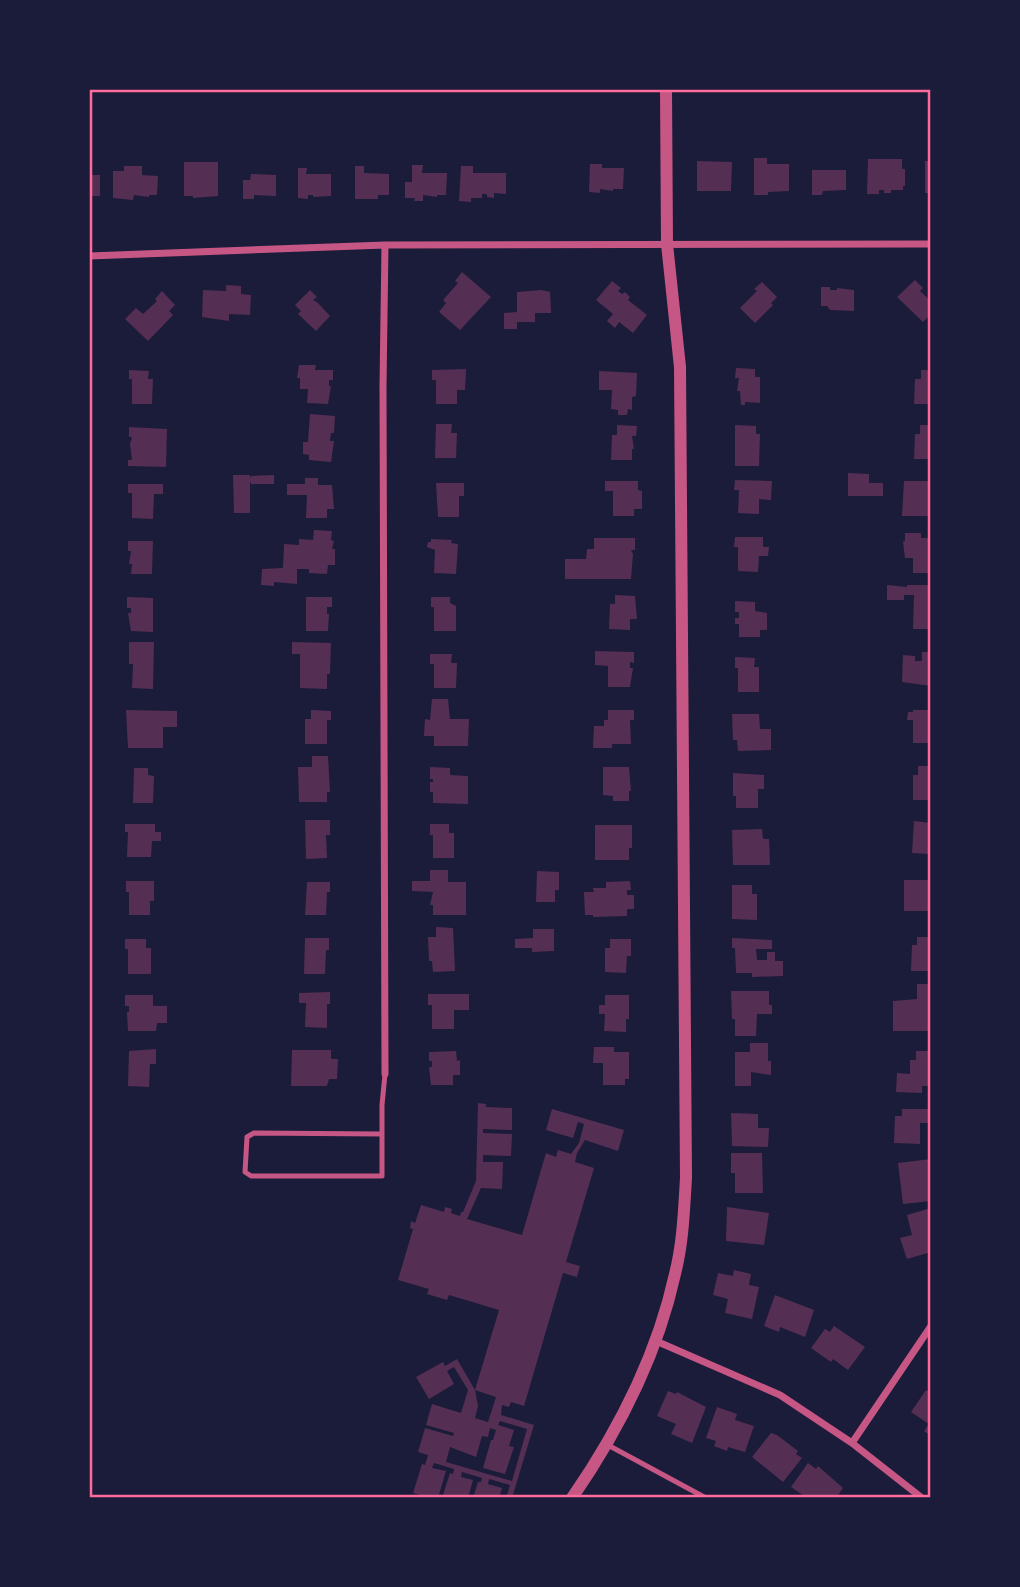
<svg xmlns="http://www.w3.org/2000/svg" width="1020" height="1587" viewBox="0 0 1020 1587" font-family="'Sofia Sans Condensed',sans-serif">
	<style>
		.building { fill: #542f53; fill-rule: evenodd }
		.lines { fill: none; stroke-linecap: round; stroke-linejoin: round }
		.service { stroke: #c65784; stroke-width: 5 }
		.minor { stroke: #c65784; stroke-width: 7 }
		.tertiary { stroke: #c65784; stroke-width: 12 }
		.neatline { fill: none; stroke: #ff6b9d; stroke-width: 2.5 }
	</style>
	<rect width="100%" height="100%" fill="#1b1b3a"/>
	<path class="building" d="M754,158H767V164H789V191L768,192V195H754Z
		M868,159H902V169H905V186H903V190H891V193H884V190H879V194H867Z
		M697,161L732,162L731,191H697Z
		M925,161H931V193H925Z
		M184,162H218V196L193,198V196H184Z
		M590,164H602V168H624L623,189H613V191L600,189V193L589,192Z
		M412,165H423L422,173H447L446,195H437V197L423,195V201H414L415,198H405V182H412Z
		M124,166H142V175L158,176L157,195H149V197L134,195L133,200L113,198V171H124Z
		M355,166H364V173L389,174V195H378V199H355Z
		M461,166H473V173H506V194L494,193V198L487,197V194H482V198H471V202L459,201Z
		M298,168H307L306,174H331V196L313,197V195H308V199L298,198Z
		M812,170H846V190L823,191L822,195H812Z
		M251,174L276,175V196L254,195V199H243V180H250Z
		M89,175H100V196H89Z
		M462,272L491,297L460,330L439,312L446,303L443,300L458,283L455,281Z
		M915,280L923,288L920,291L931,301V314L923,322L897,297Z
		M612,281L621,288L618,291L622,294L625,292L630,297L628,300L647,315L633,333L619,322L615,328L607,321L613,314L596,300Z
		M762,282L777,297L771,303L773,305L755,323L740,308L757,291L754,289Z
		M226,285L241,286V294L251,295L250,315L229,314V321L202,317L203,290L226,291Z
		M821,287H830V290H837V288L854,290V311L830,310L827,306H821Z
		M310,290L317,297L313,300L318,303L330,316L316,331L298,314L301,311L295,305Z
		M541,290L550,292L551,313H535V322H517V329H504V313L517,312V292Z
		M162,291L175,305L169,311L173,315L148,341L125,319L136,308L143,314L157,301L155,299Z
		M299,365H316L315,370H333V380H329V386H331L328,404L307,403L308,389H300V378H297Z
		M736,368L755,369V377H760V403L745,402V405H741L740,391H737L739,378H735Z
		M466,369L465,390H457V404H436V380H432V370Z
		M129,370L149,371L148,379H153L152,404H132V379H129Z
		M921,370H931V404H914L915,379H921Z
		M599,371L637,373L636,396L632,397V410L628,409L627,415H618V410L611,409L612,390H599Z
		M310,414L335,416L334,433H331L330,441H334L331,462L309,460V455L303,454V442H308Z
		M436,424H452L451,433H457L456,458H435Z
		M617,425L637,426L636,436H632L634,449H632V460H611L612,435H617Z
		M735,425L756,426V434H760L759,466H735Z
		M920,425H931V459H914L915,434H920Z
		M129,427L167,429L166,467L128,466V460H132L130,444L132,437H129Z
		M848,473L869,474V483H883V496H848Z
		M233,475H250V479L251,476L274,475V484H251L250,481V513H234Z
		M305,478H318V485H332L334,509H327V518H306L307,495H287V484H305Z
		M735,480L772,481L771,500L759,499V514L738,513L739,490H734Z
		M605,481H638V490L642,491V509H634V516H613V491H605Z
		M904,481H931V516H902Z
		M436,483H464V496H459V517H438Z
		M128,484H163V494H154L153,519L132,518V493H128Z
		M314,530L332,531L331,540L334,541L332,549H335V565H328L327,574L309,573V569H297V584L274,582V586L261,585L262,569L283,568L284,544L299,545V539L313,540Z
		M905,533H921V538H931V573H913V558H905L903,541H905Z
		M735,537H763V547H769L768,556H759L758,572L738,571V547H734Z
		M594,538H635V550H631L633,554L631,579H565V559H586L587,549H594Z
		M431,539L452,540L451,543L458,544L456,574L434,573L435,550L427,547L428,542H431Z
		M128,541H153L152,574H131L132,564H129L131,551H128Z
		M887,585L907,587V585H931V629H913L914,595H904V600H887Z
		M615,595L635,596L637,619H630V630L609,629L610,604H615Z
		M127,597L153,598V632L131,631L128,613H131V608H127Z
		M306,597H332V607H327V614H329L328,631H306Z
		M431,597H450V603L456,606V631H434V607H431Z
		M735,601L755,602V611L767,613V630H760V637H739V624H735V618H739V612H735Z
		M129,642H154L153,689L132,688L133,664H129Z
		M292,642L331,643L330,674H327V689L300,688V654H292Z
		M595,651L634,652V663L630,662V668H633L630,687H608V666L595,665Z
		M922,652H931V686L902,682L903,655L915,656V661H922Z
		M430,654H452L451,663H457L456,688H434V664H430Z
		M735,657L755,658L754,667H759V692H738V668H735Z
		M432,699H448L450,719H469L468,746H434V736H424L425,719L430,720Z
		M126,710L177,711V727H163V748H128Z
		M311,710L331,711V720H327V744H305V719H311Z
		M608,710H634V720H630L631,744H612V748H593L594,726H604V720H608Z
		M913,710H931V743H913V720H907L908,712H913Z
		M732,714H759L760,729H771V750L738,751L737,740H733Z
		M312,756H328L330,792H327V802H299L298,767H312Z
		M918,766H931V800H913V775H918Z
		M430,767L450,768V775L468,776V804L433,803V792H430V782H433V779H430Z
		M603,767H629L631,791H629V801H613V796L603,795Z
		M134,768H148V775L154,776L153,803H133Z
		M733,773L764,775V789H758V808H736V796H733Z
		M305,820H330V835H326L327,858L306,859Z
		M914,821L931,823V854L912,853Z
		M125,824H155V832H161V841H152L151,857H127L128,832H125Z
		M430,824H449V833H454V858H433V835H430Z
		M595,825H632V848H629V860H595Z
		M762,829L763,839H769L770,865H733L732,830Z
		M430,870H448V882H466V915H433V905H430L433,892L412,891V881H430Z
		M537,871L559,872V890H555V902H536Z
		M904,880H931V911H904Z
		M126,881H154V901H150V915H129V892H126Z
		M630,881L631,890H627V895H634V909H627V916L593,917V915H585L584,892H594L593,888H606V882Z
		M307,882H330V892H327L326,915H305Z
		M732,885H752V894H757V920L732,919Z
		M436,927L453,928L455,971L433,972L432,961H429L428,937H436Z
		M533,929H554V951L532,952V948H515V939L533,938Z
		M917,937H931V971H911L912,945H917Z
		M305,938H329V950H326L325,974H304Z
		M732,938L772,940V949H756L757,960H767V952H775V961H783V976L752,977V973H736L735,948H732Z
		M125,939H146V948H151V974H128V949H125Z
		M610,939H631V956H627L626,973L605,972V948H610Z
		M917,984H931V1031H893V1001L917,999Z
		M731,991H769V1005H772V1014H757L756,1036H735V1019H732Z
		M330,992V1004H327V1028L305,1027L306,1003H299V993Z
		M428,994H469V1010H454V1029H432V1005H428Z
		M125,995H153V1006H167V1023H157L156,1031H128L127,1012H129V1006H125Z
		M605,995H629V1019H626V1032L604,1031L605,1014H599V1005H605Z
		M750,1043H768V1061H771V1075L751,1072V1086H735V1052H750Z
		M594,1047H614V1052H629V1079H625V1085H603V1063H593Z
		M156,1049V1064H150L149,1087L128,1086L129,1051Z
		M292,1050H331V1059H338L337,1079H329L327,1086H291Z
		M456,1051L457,1061L460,1060V1075H453V1085H431L429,1067H432V1061H429V1052Z
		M916,1051H931V1086H922V1093L896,1092L897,1073L910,1074V1060H916Z
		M478,1103L486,1104V1107L512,1108V1130L483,1129V1133L512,1134L511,1156L483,1155V1162H503L502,1189L481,1188L467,1219L522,1235L546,1153L556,1157L558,1150L571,1154L579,1143L584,1124L578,1122L573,1138L546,1130L552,1109L624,1130L618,1151L585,1140L577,1153L575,1162L594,1168L566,1262L580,1266L577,1277L563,1273L524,1406L511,1402L509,1407L502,1405L501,1415L534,1425L512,1498H506L510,1485L489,1479L488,1484L502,1488L499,1498H473L478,1482H481L482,1478L462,1472L461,1477L473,1480L468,1498H442L450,1473L453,1474L454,1469L434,1463L432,1468L446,1471L438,1498H430L413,1493L422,1464L425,1465L428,1455L418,1452L425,1428L453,1436L454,1433L426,1425L432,1404L461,1413L468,1390L454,1367L447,1371L454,1384L429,1399L416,1377L443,1362L445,1366L457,1359L475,1390L478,1406L475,1418L488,1422L496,1397L475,1390L499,1310L449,1295L447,1300L427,1294L429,1289L398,1280L413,1229L410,1228L411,1221L415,1223L421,1205L444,1212L445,1207L452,1209L451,1213L460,1216L461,1212H463L476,1181ZM500,1421L527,1429L512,1481L446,1462L450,1447L476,1457L482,1436L488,1437L490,1428L496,1430L493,1440H491L483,1468L505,1474L514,1447L509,1446L514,1430L498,1425Z
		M902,1109H929V1123H920V1144L894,1143L895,1116H902Z
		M731,1113L758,1114V1128H769L768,1147L732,1146Z
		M731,1153H762L763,1193H735V1173H731Z
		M931,1159V1201L903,1204L898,1163Z
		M727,1207L769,1213L764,1245L726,1241Z
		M931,1208V1252L907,1259L900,1238L912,1235L907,1215Z
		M734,1270L751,1274L749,1285L759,1287L752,1319L725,1313L728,1299L713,1295L718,1273L733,1276Z
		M775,1295L814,1310L805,1337L780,1327L779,1332L764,1326Z
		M834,1326L865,1347L848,1370L833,1359L831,1362L811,1348L825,1329L830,1332Z
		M926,1390L931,1393V1436L924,1431L929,1424L911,1412Z
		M668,1391L676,1394L677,1392L706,1407L692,1443L671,1434L676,1424L657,1416Z
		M717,1407L737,1414L735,1420L754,1426L745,1452L728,1447L727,1451L714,1446L716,1441L706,1438Z
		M771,1433L777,1435L798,1451L796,1454L802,1458L783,1482L752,1457Z
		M808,1463L816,1469L818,1466L843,1488L836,1498H807L791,1487Z"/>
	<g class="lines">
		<path class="service" d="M382,1134V1176H251L245,1172L247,1137L254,1133L382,1134V1105L385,1074
			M606,1444L706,1498"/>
		<path class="minor" d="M385,245L383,386L385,1074
			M89,256L385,245L931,244
			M656,1341L780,1395L852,1443L922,1498
			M852,1443L931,1326"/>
		<path class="tertiary" d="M572,1498C619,1430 657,1356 675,1274C683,1243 684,1210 686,1178L680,367L667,244L666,89"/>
	</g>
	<rect width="1020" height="1587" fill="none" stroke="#1b1b3a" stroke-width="182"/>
	<rect x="91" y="91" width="838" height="1405" class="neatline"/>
</svg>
